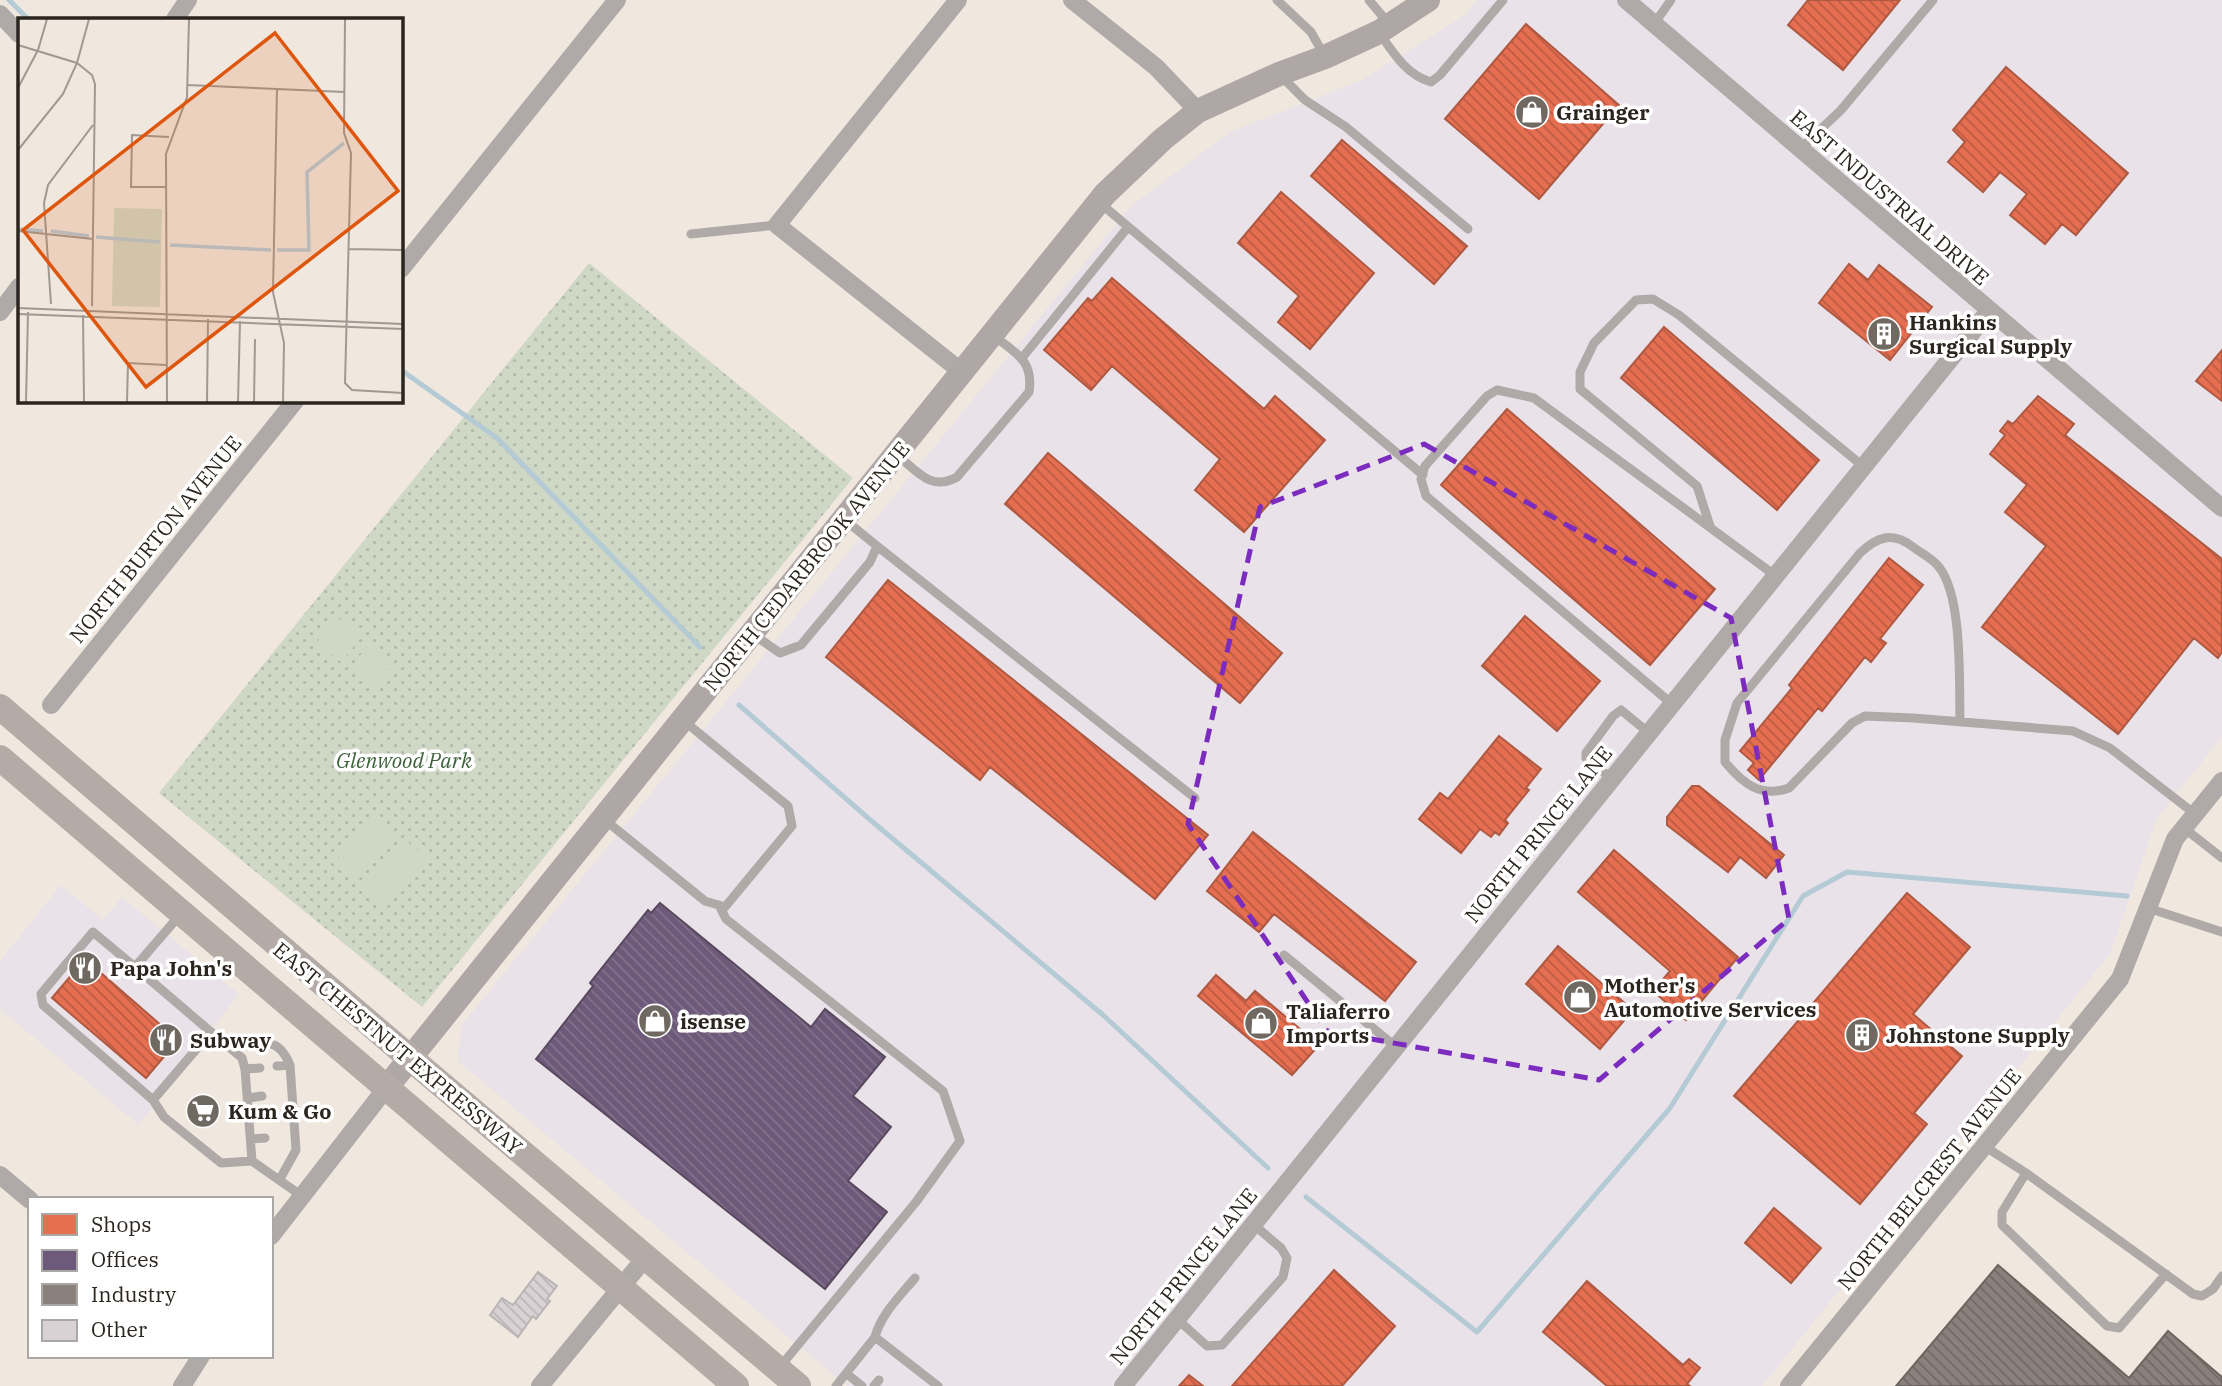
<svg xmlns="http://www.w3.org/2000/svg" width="2222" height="1386" viewBox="0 0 2222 1386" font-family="'IBM Plex Serif',serif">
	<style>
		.commercial { fill: #eae2e9 }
		.green { fill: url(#green-dots) }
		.pitch { fill: #cfd7c5 }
		.shops { fill: url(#shops-back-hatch); stroke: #ae5942; stroke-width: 2 }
		.offices { fill: url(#offices-back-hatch); stroke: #59495e; stroke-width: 2 }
		.industry { fill: url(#industry-back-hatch); stroke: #6d6560; stroke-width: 2 }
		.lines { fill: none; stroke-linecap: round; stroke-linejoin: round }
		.stream { stroke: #b4cad5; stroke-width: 5 }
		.building { fill: url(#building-back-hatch); stroke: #b9b4b4; stroke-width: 2 }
		.lane { stroke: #afa9a8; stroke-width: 9 }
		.street { stroke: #afa9a8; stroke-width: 18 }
		.secondary { stroke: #afa7a5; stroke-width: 24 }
		.primary { stroke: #b4aba7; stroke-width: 26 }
		.marked { fill: none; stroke: #7b2cbf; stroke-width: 5; stroke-dasharray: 14 9; stroke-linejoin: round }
		.labels { text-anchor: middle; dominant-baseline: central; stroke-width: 7; stroke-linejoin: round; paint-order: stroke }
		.poi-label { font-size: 21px; font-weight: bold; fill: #2a251e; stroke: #fff; text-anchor: start }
		.street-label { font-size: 21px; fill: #2a251e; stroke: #fff }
		.park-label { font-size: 21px; font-style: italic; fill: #3e623a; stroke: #fff }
		.inset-river { fill: none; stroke: #b4cad5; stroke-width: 3.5 }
		.inset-road { fill: none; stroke: #a19991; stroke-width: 2 }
		.view { fill: #de560d; fill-opacity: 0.15; stroke: #de560d; stroke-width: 3.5 }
		.inset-edge { fill: none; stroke: #2a251e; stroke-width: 3.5 }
	</style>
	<defs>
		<pattern id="green-dots" width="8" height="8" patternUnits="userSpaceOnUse" patternTransform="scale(1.75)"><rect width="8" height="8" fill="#cfd7c5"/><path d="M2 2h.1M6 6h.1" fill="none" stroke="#b2b8a9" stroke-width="1.8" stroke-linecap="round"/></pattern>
		<pattern id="shops-back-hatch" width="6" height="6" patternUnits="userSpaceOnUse" patternTransform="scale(1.75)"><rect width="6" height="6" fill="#e76f51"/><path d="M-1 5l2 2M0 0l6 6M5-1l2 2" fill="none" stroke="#bb5b43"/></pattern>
		<pattern id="offices-back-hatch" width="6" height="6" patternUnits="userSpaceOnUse" patternTransform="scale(1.75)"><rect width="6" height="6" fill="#6d597a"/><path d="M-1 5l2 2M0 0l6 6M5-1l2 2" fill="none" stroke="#82728a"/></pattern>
		<pattern id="industry-back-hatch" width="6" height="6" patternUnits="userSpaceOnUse" patternTransform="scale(1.75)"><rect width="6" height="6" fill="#8a817c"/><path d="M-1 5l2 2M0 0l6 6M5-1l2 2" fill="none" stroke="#716965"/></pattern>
		<pattern id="building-back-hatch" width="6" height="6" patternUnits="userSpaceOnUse" patternTransform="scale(1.75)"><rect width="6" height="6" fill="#d8d2d4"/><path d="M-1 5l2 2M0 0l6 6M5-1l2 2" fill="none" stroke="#bab4b6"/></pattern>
	</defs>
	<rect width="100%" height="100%" fill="#f0e7de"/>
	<path class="commercial" d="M1476,0H2222V737L2157,818L2110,954L1762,1386H847L458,1061L461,1026L1131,206L1230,132L1362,80L1465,15Z
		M61,885L103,920L122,897L239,994L139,1125L0,1009V961Z"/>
	<path class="green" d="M589,263L853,478L422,1007L159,793Z"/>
	<path class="pitch" d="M337,617L362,637L341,662L316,643Z
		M369,644L394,663L374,689L349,670Z
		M374,815L397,833L356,883L333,864Z
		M404,839L427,858L386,908L363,889Z"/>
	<path class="shops" d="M1808,0H1900L1843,70L1788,25Z
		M1526,24L1619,105L1539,199L1445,119Z
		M2006,67L2128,173L2076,235L2062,224L2045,244L2010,215L2027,194L2000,172L1983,192L1948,162L1965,142L1953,130Z
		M1342,140L1467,246L1434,284L1311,176Z
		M1281,192L1374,273L1310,349L1278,322L1299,296L1238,243Z
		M1849,264L1868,280L1879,265L1932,307L1890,360L1819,303Z
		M1112,278L1264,409L1275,396L1325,440L1244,532L1195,490L1220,459L1112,366L1091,390L1044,350L1088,298L1092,301Z
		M1664,327L1819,460L1777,510L1621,378Z
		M2222,350V401L2196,381Z
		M2038,396L2074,424L2065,435L2222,559V652L2218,658L2194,638L2118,734L1982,627L2046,546L2005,512L2027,485L1990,454L2005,435L2000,431L2008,421L2013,424Z
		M1507,409L1715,589L1650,665L1441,485Z
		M1048,453L1282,653L1240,703L1005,504Z
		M1889,558L1923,585L1880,639L1886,643L1871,662L1865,657L1822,711L1818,708L1759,780L1748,770L1754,763L1740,751L1792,688L1789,685Z
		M888,580L1208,835L1155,899L990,767L980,780L826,657Z
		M1525,616L1600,681L1557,731L1482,666Z
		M1499,736L1541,769L1526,788L1529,790L1505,820L1508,823L1499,835L1495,832L1491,837L1480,829L1461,853L1419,819L1440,793L1448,799Z
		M1692,786H1699L1784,855L1766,878L1740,857L1728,872L1667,825V817Z
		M1253,832L1416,962L1385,1001L1274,914L1259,932L1207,891Z
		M1614,850L1738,957L1686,1020L1653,991L1670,971L1578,892Z
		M1907,893L1970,947L1913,1014L1962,1056L1914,1113L1927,1124L1860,1204L1734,1096Z
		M1558,946L1633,1010L1600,1049L1526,984Z
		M85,959L178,1040L146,1078L52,998Z
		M1216,975L1246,1001L1255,991L1319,1045L1292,1075L1198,996Z
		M1774,1208L1821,1248L1791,1283L1745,1243Z
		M1334,1270L1395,1326L1342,1386H1232Z
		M1587,1281L1683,1365L1689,1359L1700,1368L1687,1384L1690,1386H1607L1543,1332Z
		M1189,1375L1203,1386H1179Z"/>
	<path class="offices" d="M660,903L811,1027L825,1009L885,1057L853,1096L891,1127L848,1181L887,1212L825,1289L536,1059L593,986L590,983L648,910L651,913Z"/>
	<path class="industry" d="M1998,1265L2129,1378L2168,1331L2222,1377V1386H1896Z"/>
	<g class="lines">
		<path class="stream" d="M9,0L28,19
			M401,370L497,438L700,647
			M739,705L868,818L1103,1015L1268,1168
			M1306,1197L1477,1332L1670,1108L1803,896L1847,872L2127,896"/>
	</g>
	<path class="building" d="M538,1272L557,1286L547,1299L550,1301L536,1319L533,1316L518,1337L490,1315L502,1298L513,1305Z"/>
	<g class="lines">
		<path class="lane" d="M1277,0L1311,32L1324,55
			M1369,0L1389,24
			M1654,24L1671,0
			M1380,34C1394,54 1407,75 1431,82L1440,75L1503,0
			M1280,75L1305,100L1346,127L1468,229
			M1800,149L1841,110L1933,0
			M1100,203L1423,475
			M691,234L777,225
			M1022,358L1128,227
			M897,455C917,471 931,492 957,477L1029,392C1034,361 1016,353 994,336
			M1710,526L1697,486L1580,389V372L1594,343L1636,300L1653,299L1679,315L1864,467
			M877,546L1195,798
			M754,635L780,653L801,645L870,562L877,546L845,520
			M1672,704L1426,496L1421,479L1425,466L1487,396L1497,390L1534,398L1776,576
			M1960,722C1959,683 1963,597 1939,567C1933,559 1921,553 1913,547C1892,531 1877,537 1860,553L1737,703L1725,740V762C1743,784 1761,798 1789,788L1852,723L1865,716L1913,718L2073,731L2110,748L2195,814
			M1612,779L1586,758V753L1613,716L1621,710L1649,733
			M605,820L705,901L725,907L792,826L788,806L684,721
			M2184,828L2222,858
			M719,905L726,919L943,1091L960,1141L916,1202L779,1368
			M2148,908L2222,932
			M179,916L135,967L93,932L41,994L43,1005L153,1100L164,1117L221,1163L252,1161
			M1284,955L1396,1047
			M135,967L211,1032L153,1100
			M211,1032L242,1058L245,1069L252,1161L302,1196
			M233,1049C261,1043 277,1034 290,1065
			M277,1066L290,1065L296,1150L280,1179
			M245,1069L260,1068
			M248,1098L262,1096
			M249,1117L263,1116
			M251,1139L265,1138
			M1984,1146L2026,1173L2193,1294L2202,1296L2213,1289L2222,1276
			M2026,1173L2002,1212V1225L2107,1326L2119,1328L2166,1274
			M1177,1319L1207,1346L1222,1345L1283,1277L1287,1258L1281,1248L1253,1224
			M875,1337C881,1314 900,1296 915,1278
			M847,1374L862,1386
			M836,1386L875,1337L938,1386
			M874,1386L879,1380"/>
		<path class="street" d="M958,0L777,225L962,372
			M1072,0L1156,67L1198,111
			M1626,0L2222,508
			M0,14L19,34
			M175,19L188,0
			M401,269L617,0
			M0,312L19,287
			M51,705L295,401
			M0,1175L30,1200
			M271,1236L387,1087
			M182,1386L201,1356
			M540,1386L645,1258
			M1123,1386L1989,311
			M1789,1386L2120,979L2175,839L2222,781"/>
		<path class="secondary" d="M387,1087L1105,194L1163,139L1198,111L1279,74L1325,57L1379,32L1428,0"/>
		<path class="primary" d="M0,707L410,1058L798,1386
			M0,758L736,1386"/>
	</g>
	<path class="marked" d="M1424,444L1731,618L1789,919L1599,1080L1327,1031L1188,824L1260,507Z"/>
	<defs>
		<g id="shop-disc" transform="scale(1.75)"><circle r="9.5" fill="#6f6961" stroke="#fff"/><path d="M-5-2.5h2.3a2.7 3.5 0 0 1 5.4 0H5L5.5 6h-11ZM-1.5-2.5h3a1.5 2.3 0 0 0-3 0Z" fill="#fff"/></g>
		<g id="building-disc" transform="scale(1.75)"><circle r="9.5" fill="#6f6961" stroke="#fff"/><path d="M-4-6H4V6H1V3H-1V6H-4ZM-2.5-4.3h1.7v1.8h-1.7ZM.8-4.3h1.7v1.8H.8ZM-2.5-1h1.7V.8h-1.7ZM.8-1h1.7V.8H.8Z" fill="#fff"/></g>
		<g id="restaurant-disc" transform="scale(1.75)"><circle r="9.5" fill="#6f6961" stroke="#fff"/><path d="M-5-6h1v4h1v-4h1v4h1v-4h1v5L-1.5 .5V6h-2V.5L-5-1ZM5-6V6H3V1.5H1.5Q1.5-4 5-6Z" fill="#fff"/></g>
		<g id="supermarket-disc" transform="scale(1.75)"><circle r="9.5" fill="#6f6961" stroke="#fff"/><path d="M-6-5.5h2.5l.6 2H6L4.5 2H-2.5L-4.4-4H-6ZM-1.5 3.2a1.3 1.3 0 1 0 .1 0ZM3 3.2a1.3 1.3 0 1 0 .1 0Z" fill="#fff"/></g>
	</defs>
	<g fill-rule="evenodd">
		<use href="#shop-disc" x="1532" y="112"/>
		<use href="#building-disc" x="1884" y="334"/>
		<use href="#restaurant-disc" x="85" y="968"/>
		<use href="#shop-disc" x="1580" y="997"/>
		<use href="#shop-disc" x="655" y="1021"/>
		<use href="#shop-disc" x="1261" y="1023"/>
		<use href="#building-disc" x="1862" y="1035"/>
		<use href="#restaurant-disc" x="166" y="1040"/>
		<use href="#supermarket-disc" x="203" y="1111"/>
	</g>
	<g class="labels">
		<g class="poi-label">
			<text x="1556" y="112">Grainger</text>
			<text x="1909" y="322">Hankins<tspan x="1909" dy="24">Surgical Supply</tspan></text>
			<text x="110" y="968">Papa John's</text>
			<text x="1604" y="985">Mother's<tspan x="1604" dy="24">Automotive Services</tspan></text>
			<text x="1286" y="1011">Taliaferro<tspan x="1286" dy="24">Imports</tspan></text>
			<text x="680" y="1021">isense</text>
			<text x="1886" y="1035">Johnstone Supply</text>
			<text x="190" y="1040">Subway</text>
			<text x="228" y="1111">Kum &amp; Go</text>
		</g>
		<g class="street-label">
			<text transform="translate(1890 197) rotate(41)">EAST INDUSTRIAL DRIVE</text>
			<text transform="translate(155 539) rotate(-51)">NORTH BURTON AVENUE</text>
			<text transform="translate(806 566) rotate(-51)">NORTH CEDARBROOK AVENUE</text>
			<text transform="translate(1538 834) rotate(-51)">NORTH PRINCE LANE</text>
			<text transform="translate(398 1048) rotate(40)">EAST CHESTNUT EXPRESSWAY</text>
			<text transform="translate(1929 1179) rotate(-51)">NORTH BELCREST AVENUE</text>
			<text transform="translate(1183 1276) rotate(-51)">NORTH PRINCE LANE</text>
		</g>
		<g class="park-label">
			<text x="404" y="760">Glenwood Park</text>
		</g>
	</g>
	<g transform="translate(18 18)">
		<rect width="385" height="385" fill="#f0e7de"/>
		<path d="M96,190L144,191L142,289L94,288Z" fill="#cfd7c5"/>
		<path class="inset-river" d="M0,211L25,213M33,213L71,218M78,219L142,224M152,227L253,232M259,232H291L289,154L326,125"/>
		<path class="inset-road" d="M327,1L326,115L333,135L327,365L334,372L385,375M0,27L59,45L74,57L77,66L74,288M169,67L327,74M0,70L20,32L29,1M259,71L255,274L266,325L265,384M0,132L45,76L59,45L71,1M147,169H113L114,117L151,119M0,213L75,221M331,231L385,232M33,286L26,185L30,167L75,107M0,290L385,306M0,296L385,311M65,297L66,384M8,384L10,294M109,384L110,345L148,347M149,384L148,136L169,79L171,1M189,384L190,301M220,384L222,303M236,384L237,321"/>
		<path class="view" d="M257,15L380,173L128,369L5,212Z"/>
		<rect width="385" height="385" class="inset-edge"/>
	</g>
	<rect x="28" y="1197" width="245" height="161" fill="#ffffff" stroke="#aaa8a5" stroke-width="2"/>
	<rect x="42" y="1214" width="35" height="21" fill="#e76f51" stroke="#aaa8a5" stroke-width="2"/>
	<text x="91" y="1232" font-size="21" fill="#2a251e">Shops</text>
	<rect x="42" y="1250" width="35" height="21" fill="#6d597a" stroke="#aaa8a5" stroke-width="2"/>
	<text x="91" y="1267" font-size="21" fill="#2a251e">Offices</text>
	<rect x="42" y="1284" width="35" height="21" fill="#8a817c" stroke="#aaa8a5" stroke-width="2"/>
	<text x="91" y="1302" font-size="21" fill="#2a251e">Industry</text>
	<rect x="42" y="1320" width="35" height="21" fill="#d8d2d4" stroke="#aaa8a5" stroke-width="2"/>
	<text x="91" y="1337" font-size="21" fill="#2a251e">Other</text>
</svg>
